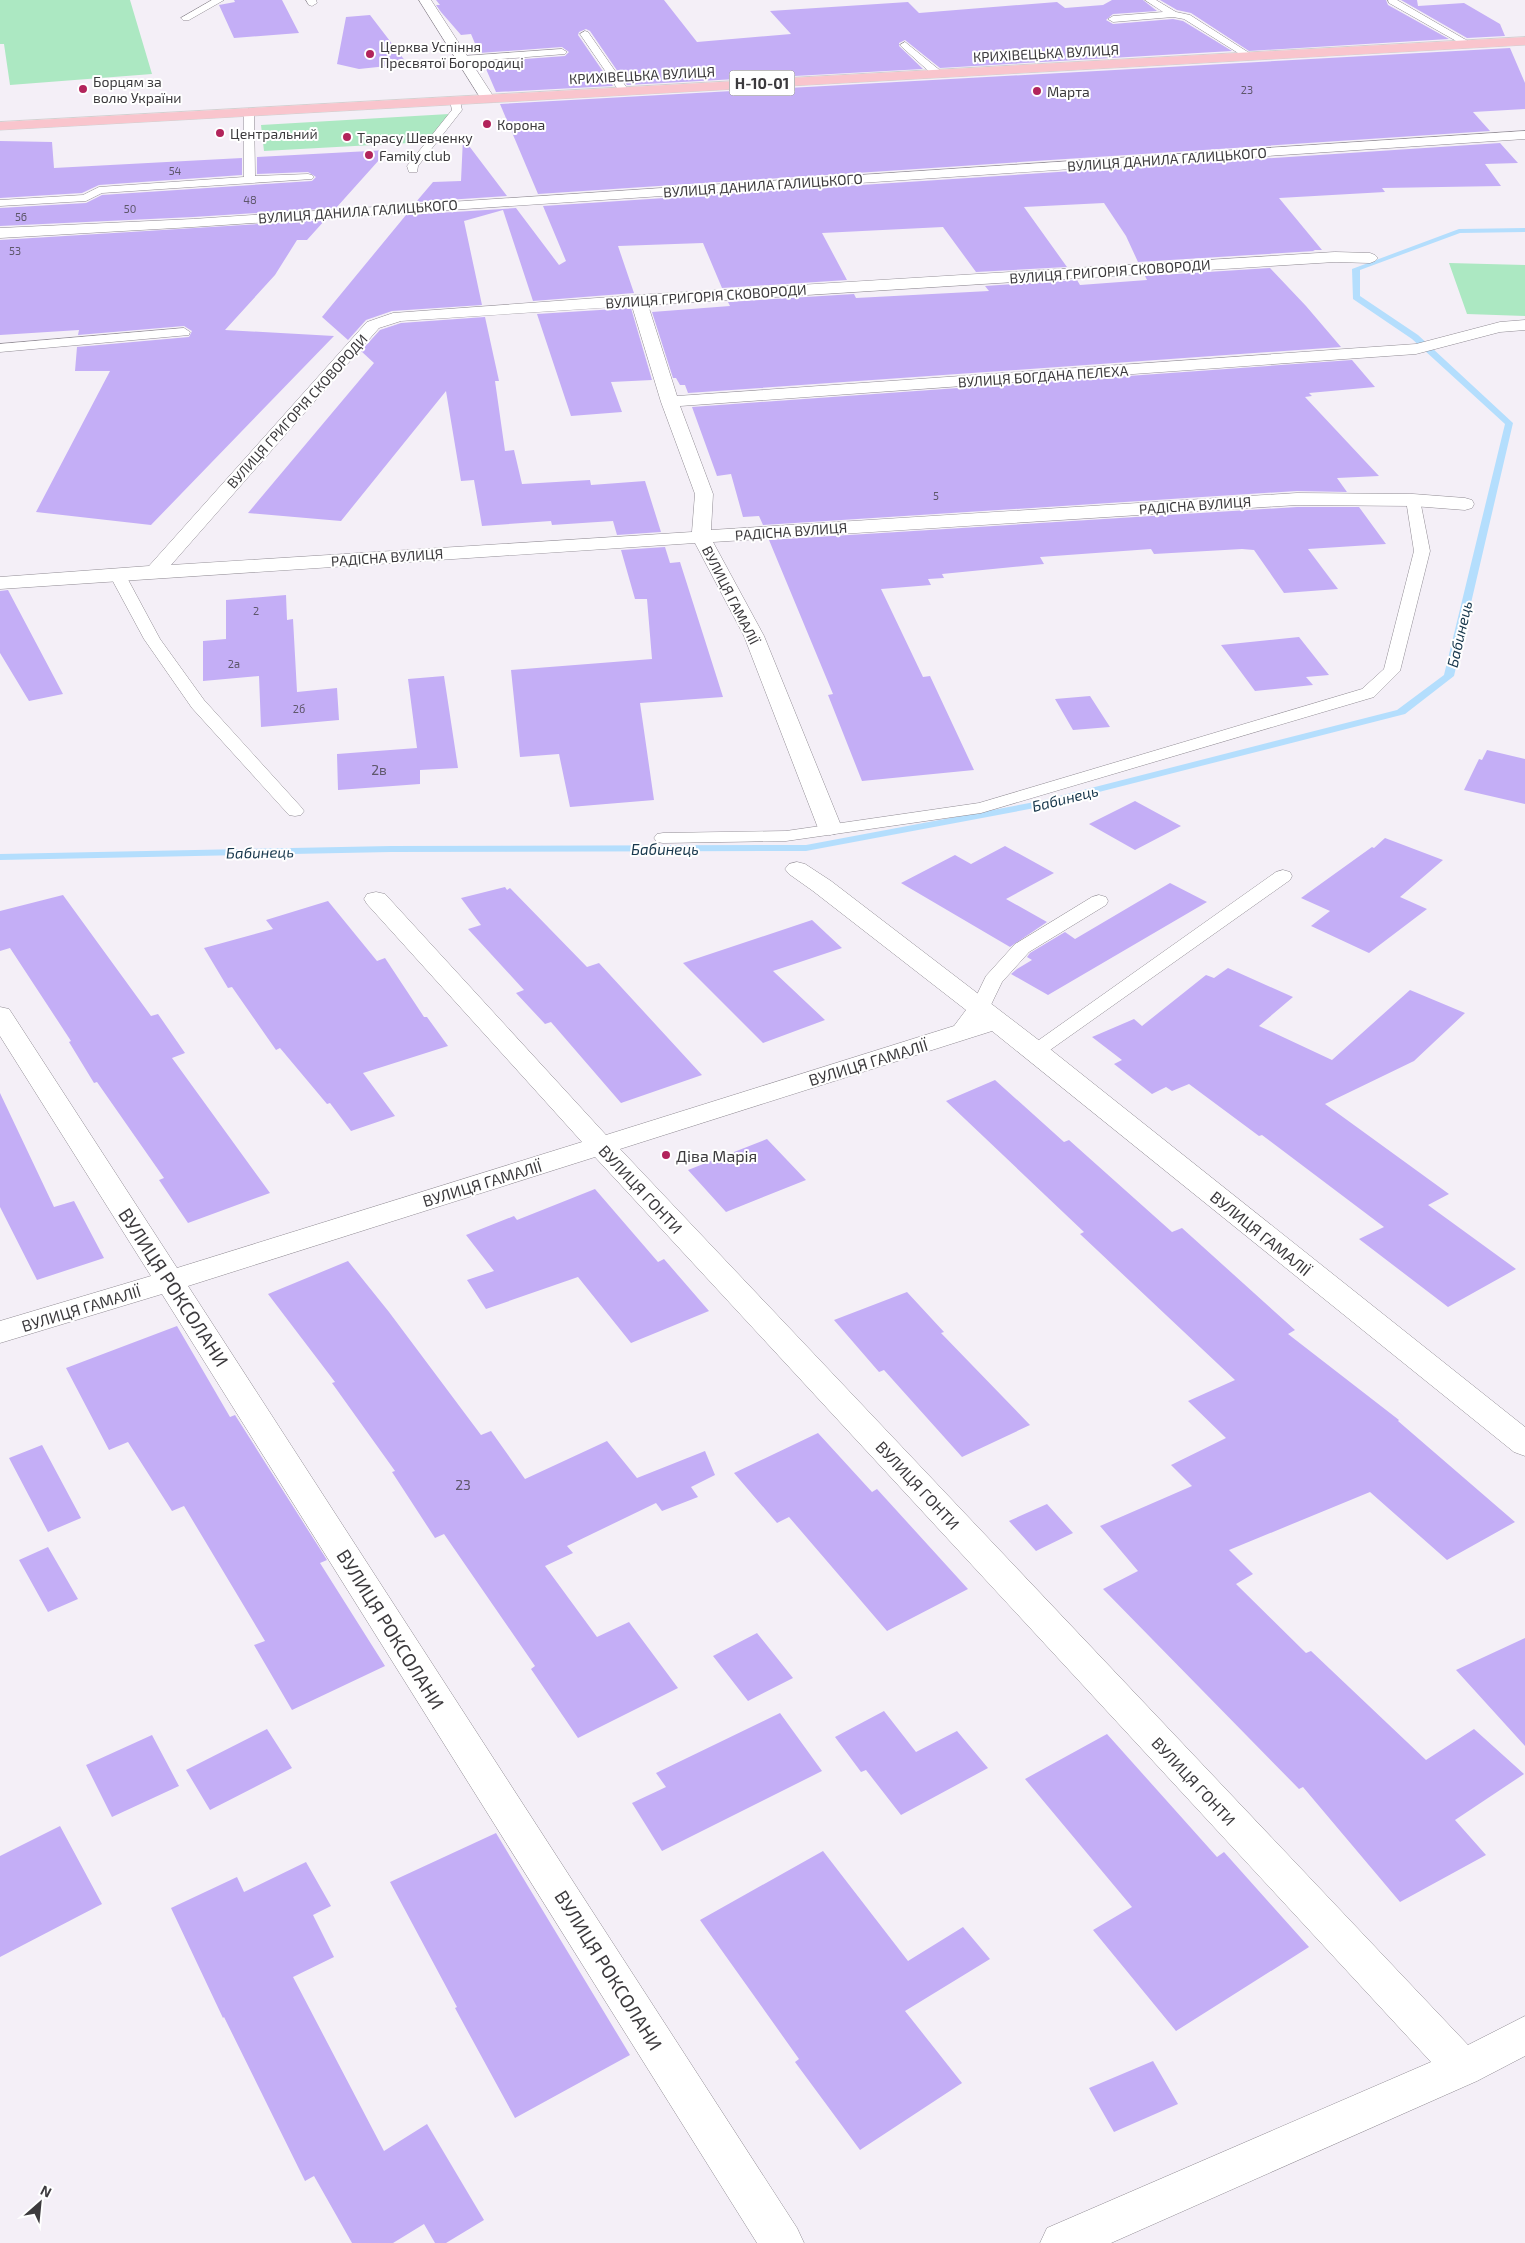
<svg xmlns="http://www.w3.org/2000/svg" width="1525" height="2243" viewBox="0 0 1525 2243" font-family="'Exo 2',sans-serif">
	<style>
		.green { fill: #ace8c2 }
		.lines { fill: none; stroke-linecap: round; stroke-linejoin: round }
		.stream { fill: #b4defd; fill-rule: evenodd }
		.building { fill: #c4aef6 }
		.lane-casing { stroke: #918c94; stroke-width: 1 }
		.street-casing { stroke: #918c94; stroke-width: 1 }
		.primary-casing { stroke: #d0d0d0; stroke-width: 1 }
		.lane { fill: #fff; fill-rule: evenodd }
		.street { fill: #fff; fill-rule: evenodd }
		.primary { fill: #f9c5cd; fill-rule: evenodd }
		.poi-dot { fill: #b2245b; stroke: #fff; stroke-width: 2 }
		.labels { text-anchor: middle; dominant-baseline: central; stroke-width: 4; stroke-linejoin: round; paint-order: stroke }
		.far-number-label { font-size: 11px; fill: #5e576b }
		.far-poi-label { font-size: 14px; fill: #3c3a3d; stroke: #fff; text-anchor: start }
		.far-street-label { font-size: 14px; fill: #3c3a3d; stroke: #fff }
		.number-label { font-size: 14px; fill: #5e576b }
		.shield { fill: #fff; stroke: #767577; stroke-width: 1 }
		.shield-label { font-size: 15px; font-weight: bold; fill: #3c3a3d }
		.far-water-label { font-size: 15px; font-style: italic; fill: #18384d; stroke: #fff }
		.street-label { font-size: 16px; fill: #3c3a3d; stroke: #fff }
		.poi-label { font-size: 16px; fill: #3c3a3d; stroke: #fff; text-anchor: start }
		.near-street-label { font-size: 19px; fill: #3c3a3d; stroke: #fff }
	</style>
	<rect width="100%" height="100%" fill="#f4eff7"/>
	<path class="green" d="M0,0H130L152,74L10,85L4,44H0Z
		M449,114L427,142L264,151L261,125Z
		M1449,263L1525,265V316L1467,314Z"/>
	<g class="lines">
		<path class="stream" d="M1525,228V232L1460,233L1360,270V296L1418,335L1513,423L1454,676L1405,714L1040,807L806,851L391,852L0,860V854L391,846L806,845L1040,801L1397,710L1444,675L1505,424L1412,339L1353,299L1352,269L1459,229Z"/>
	</g>
	<path class="building" d="M234,0H282L299,33L234,38L219,5L235,2Z
		M436,0H664L697,42L791,34L770,11L908,2L919,13L1057,2L1065,8L1103,5L1112,0H1143L1157,11L1113,14L1106,20L1113,24L1173,19L1183,21L1232,51L940,68L905,40L899,43V46L923,69L627,85L590,31L586,29L579,32L578,35L613,86L496,92L483,62L565,56L569,52L562,47L479,53L471,34L461,35L441,12L436,5H440Z
		M1160,0H1386L1388,5L1449,39L1249,51L1191,13L1177,10Z
		M1401,0H1417L1418,6L1464,3L1500,24L1505,36L1467,38Z
		M370,15L406,62L395,63L397,65L359,69L337,64L346,17Z
		M1510,48L1525,83V109L1473,112L1490,131L538,194L500,104Z
		M463,138L507,196L416,202L433,182L461,181Z
		M0,141L52,142L54,168L242,158V175L99,185L82,193L0,198Z
		M1500,143L1518,163L1485,164L1501,186L1382,188L1385,192L1279,198L1322,250H1313L1315,251L1138,262L1126,236L1104,203L1024,207L1067,267L976,272L943,227L822,233L847,280L722,288L703,243L618,246L634,293L533,301L503,210L464,221L482,305L392,311L366,320L348,340L322,317L406,215L516,208L559,265L566,261L543,206Z
		M388,150L336,208L193,217L0,226V208L86,203L102,195L312,181L316,177L308,172L257,174V157Z
		M325,220L307,240H297L275,275L225,330L334,336L151,525L36,512L110,371H75L77,347L189,337L192,331L184,326L78,335L79,330L0,335V240Z
		M1270,268L1306,306L1341,347L688,393L685,385H680L676,378H673L652,312L730,306L728,302L854,294L856,298L989,291L985,286L1077,280L1080,285L1147,280L1145,276Z
		M631,308L652,380L611,382L622,412L571,416L537,314Z
		M485,317L499,381H495L505,451L514,450L522,484L590,480L591,485L645,481L661,532L617,535L613,521L552,525L551,521L482,526L474,480L461,481L446,391L341,521L248,513L374,363L361,351L380,330L401,323Z
		M1352,360L1375,387L1309,393L1312,396L1305,397L1379,476L1337,478L1347,492L1297,491L763,525L759,516L743,517L731,474L717,476L692,407Z
		M1297,507H1359L1386,544L1308,549L1338,589L1284,593L1254,550L1242,549L1154,554L1151,549L1040,557L1044,564L942,574L944,578L928,579L931,585L881,589L923,677L930,676L974,770L862,781L828,695L833,694L769,540Z
		M665,547L670,563L680,562L723,697L640,703L654,800L570,807L559,754L520,757L511,670L652,659L647,599H635L621,550Z
		M8,590L63,694L29,701L0,653V591Z
		M286,595L287,620L293,619L297,692L337,688L339,720L261,727L259,676L203,681V641L226,639V600Z
		M1299,637L1329,675L1306,677L1313,685L1255,691L1221,645Z
		M444,676L458,768L420,770V784L338,790L337,754L417,748L408,679Z
		M1090,696L1110,727L1073,730L1055,699Z
		M1487,750L1525,759V804L1464,790L1479,759L1482,760Z
		M1135,801L1181,826L1135,850L1089,824Z
		M1385,838L1443,860L1400,897L1427,909L1369,953L1311,926L1330,911L1301,898L1372,847L1374,848Z
		M1005,846L1054,873L1006,899L1047,922L1010,947L901,883L955,855L971,864Z
		M1170,883L1207,902L1048,995L1011,974L1017,969L1032,960L1027,957L1030,953L1065,932L1075,939Z
		M505,887L507,890L510,888L587,967L599,963L702,1075L621,1103L551,1022L545,1024L516,993L524,990L468,929L481,925L461,898Z
		M63,895L151,1016L158,1014L185,1053L172,1058L270,1193L188,1223L159,1180L164,1178L97,1082L94,1083L69,1042L71,1041L10,948L0,951V911Z
		M328,901L377,961L385,958L424,1017H427L448,1046L363,1073L395,1116L351,1131L330,1103L327,1104L280,1048L276,1050L232,987L228,988L204,948L273,929L266,920Z
		M812,920L842,948L773,971L825,1020L763,1043L683,963Z
		M1228,968L1293,997L1259,1026L1332,1060L1410,990L1465,1013L1414,1061L1325,1104L1449,1194L1428,1205L1516,1269L1448,1307L1359,1239L1384,1227L1262,1135L1259,1136L1189,1084L1172,1091L1166,1087L1152,1094L1114,1064L1122,1060L1092,1037L1134,1019L1142,1026L1206,975L1214,978Z
		M995,1080L1064,1142L1069,1140L1172,1232L1182,1228L1295,1330L1288,1334L1399,1420L1398,1421L1515,1522L1447,1560L1370,1492L1229,1550L1253,1574L1236,1584L1306,1653L1311,1651L1426,1760L1474,1729L1524,1774L1455,1820L1486,1855L1400,1902L1303,1787L1299,1789L1103,1589L1138,1571L1100,1526L1192,1486L1171,1465L1226,1438L1188,1401L1235,1380L1080,1234L1084,1232L946,1101Z
		M0,1093L54,1207L74,1201L104,1258L37,1280L0,1207Z
		M767,1139L806,1180L726,1212L688,1170Z
		M595,1189L658,1262L664,1259L709,1311L631,1343L578,1277L486,1309L467,1280L494,1271L466,1235L514,1216L517,1220Z
		M348,1261L389,1312L481,1435L491,1431L525,1479L607,1441L637,1478L705,1451L715,1475L691,1487L698,1497L662,1511L656,1503L567,1546L573,1553L545,1566L597,1637L629,1622L678,1688L578,1738L531,1669L535,1666L444,1534L435,1538L392,1472L395,1471L332,1383L335,1382L268,1294Z
		M907,1292L944,1332L941,1333L1030,1425L962,1457L884,1370L879,1372L834,1320Z
		M177,1326L230,1417L235,1415L327,1560L320,1563L385,1666L292,1710L254,1645L265,1641L184,1506L172,1511L128,1442L109,1450L66,1368Z
		M818,1433L872,1492L877,1489L968,1589L887,1631L789,1517L777,1523L734,1473Z
		M42,1445L81,1518L48,1532L9,1458Z
		M1047,1504L1073,1533L1036,1551L1009,1521Z
		M48,1547L78,1599L48,1612L19,1560Z
		M757,1633L793,1678L748,1701L713,1656Z
		M1525,1638V1746L1456,1670Z
		M884,1711L916,1752L957,1731L988,1768L901,1815L866,1770L861,1772L835,1737Z
		M780,1713L822,1771L662,1851L632,1803L666,1787L656,1773Z
		M267,1729L292,1768L210,1810L186,1770Z
		M1107,1734L1217,1857L1224,1852L1309,1947L1176,2031L1093,1930L1132,1907L1025,1779Z
		M152,1735L179,1786L112,1817L86,1765Z
		M60,1826L102,1904L0,1957V1856Z
		M496,1833L630,2055L515,2118L455,2008L457,2007L390,1882Z
		M823,1851L908,1961L963,1927L990,1959L905,2011L962,2083L860,2150L795,2062L799,2059L700,1920Z
		M306,1862L331,1906L313,1915L334,1957L293,1977L384,2151L427,2124L484,2220L446,2243H435L424,2224L393,2243H352L314,2176L305,2181L224,2017L223,2018L171,1908L237,1877L244,1892Z
		M1153,2061L1178,2104L1114,2132L1089,2088Z"/>
	<g class="lines">
		<g class="lane-casing">
			<path id="lane" d="M212,0H224L189,20H183L181,18Z
				M306,0H316L317,3L312,6L309,5Z
				M1145,0H1156L1176,12L1190,15L1254,56L1252,58H1246L1184,19L1173,17L1113,22L1108,19L1113,16L1163,12Z
				M1388,0H1397L1473,44L1471,46H1465L1389,3Z
				M585,31L588,32L629,91L628,93H620L619,91L580,34Z
				M905,42L942,72V76H934L902,47L900,45Z
				M562,49L567,52L565,54L463,62L458,59L463,56Z
				M455,98L460,101L462,110L418,166L417,172H409L407,166L452,110L450,101Z
				M249,109L254,112L255,176L308,174L312,175L314,177L312,179L102,193L86,201L0,206V200L83,195L99,187L244,177V112Z
				M184,328L190,332L189,335L0,352V344Z
				M1413,496L1420,500L1430,551L1400,671L1374,697L981,813L786,841L663,843L657,842L654,838L657,834L663,833L786,831L979,803L1362,689L1384,669L1414,551L1406,500Z
				M117,569L122,571L125,574L160,639L204,700L301,807L304,811L301,815L295,816L289,815L192,708L144,639L109,574L112,571Z
				M1283,870L1290,872L1292,876L1290,880L1043,1055L1036,1057L1029,1055L1026,1051L1029,1047L1276,872Z
				M1099,895L1106,897L1108,901L1106,905L1029,952L1002,982L987,1013L980,1015L973,1013L970,1009L986,976L1015,944L1092,897Z"/>
		</g>
		<g class="street-casing">
			<path id="street" d="M419,0H431L495,99L493,102H483Z
				M1525,131V139L193,227L0,238V228L193,219Z
				M1335,252L1370,253L1375,255L1378,258L1375,261L1370,263L1335,262L648,305L677,396L1416,344L1500,322L1525,320V330L1500,332L1416,354L680,406L713,494L711,530L1297,493L1413,494L1465,498L1472,500L1474,504L1472,508L1465,510L1413,506L1297,505L713,542L764,636L842,828L838,833L830,835L822,833L818,828L744,636L695,543L0,589V577L149,566L367,322L393,313L638,295ZM632,306L661,402L695,494L692,532L171,565L379,328L401,321Z
				M797,862L805,864L831,881L1045,1045L1525,1427V1456L1514,1452L992,1031L620,1149L1468,2045L1525,2016V2056L1477,2081L1111,2243H1040L1047,2228L1431,2062L595,1157L188,1286L797,2228L804,2243H757L162,1294L0,1343V1321L151,1276L0,1036V1007L9,1009L13,1015L177,1268L582,1142L367,904L364,899L367,894L376,892L385,894L606,1135L954,1026L966,1010L813,891L789,874L785,869L789,864Z"/>
		</g>
		<g class="primary-casing">
			<path id="primary" d="M1525,37V45L0,130V122Z"/>
		</g>
		<use href="#lane" class="lane"/>
		<use href="#street" class="street"/>
		<use href="#primary" class="primary"/>
	</g>
	<g class="poi-dot">
		<circle cx="370" cy="54" r="5"/>
		<circle cx="83" cy="89" r="5"/>
		<circle cx="1037" cy="91" r="5"/>
		<circle cx="487" cy="124" r="5"/>
		<circle cx="220" cy="133" r="5"/>
		<circle cx="347" cy="137" r="5"/>
		<circle cx="369" cy="155" r="5"/>
		<circle cx="666" cy="1155" r="5"/>
	</g>
	<g class="labels">
		<g class="far-number-label">
			<text x="1247" y="89">23</text>
			<text x="175" y="170">54</text>
			<text x="250" y="199">48</text>
			<text x="130" y="208">50</text>
			<text x="21" y="216">56</text>
			<text x="15" y="250">53</text>
			<text x="936" y="495">5</text>
			<text x="256" y="610">2</text>
			<text x="234" y="663">2а</text>
			<text x="299" y="708">2б</text>
		</g>
		<g class="far-poi-label">
			<text x="380" y="46">Церква Успіння<tspan x="380" dy="16">Пресвятої Богородиці</tspan></text>
			<text x="93" y="81">Борцям за<tspan x="93" dy="16">волю України</tspan></text>
			<text x="1047" y="91">Марта</text>
			<text x="497" y="124">Корона</text>
			<text x="230" y="133">Центральний</text>
			<text x="357" y="137">Тарасу Шевченку</text>
			<text x="379" y="155">Family club</text>
		</g>
		<g class="far-street-label">
			<text transform="translate(1046 53) rotate(-3)">КРИХІВЕЦЬКА ВУЛИЦЯ</text>
			<text transform="translate(642 75) rotate(-3)">КРИХІВЕЦЬКА ВУЛИЦЯ</text>
			<text transform="translate(1167 159) rotate(-4)">ВУЛИЦЯ ДАНИЛА ГАЛИЦЬКОГО</text>
			<text transform="translate(763 185) rotate(-4)">ВУЛИЦЯ ДАНИЛА ГАЛИЦЬКОГО</text>
			<text transform="translate(358 211) rotate(-4)">ВУЛИЦЯ ДАНИЛА ГАЛИЦЬКОГО</text>
			<text transform="translate(1110 271) rotate(-4)">ВУЛИЦЯ ГРИГОРІЯ СКОВОРОДИ</text>
			<text transform="translate(706 296) rotate(-4)">ВУЛИЦЯ ГРИГОРІЯ СКОВОРОДИ</text>
			<text transform="translate(1043 376) rotate(-4)">ВУЛИЦЯ БОГДАНА ПЕЛЕХА</text>
			<text transform="translate(297 411) rotate(-48)">ВУЛИЦЯ ГРИГОРІЯ СКОВОРОДИ</text>
			<text transform="translate(1195 505) rotate(-4)">РАДІСНА ВУЛИЦЯ</text>
			<text transform="translate(791 531) rotate(-4)">РАДІСНА ВУЛИЦЯ</text>
			<text transform="translate(387 557) rotate(-4)">РАДІСНА ВУЛИЦЯ</text>
			<text transform="translate(731 595) rotate(63)">ВУЛИЦЯ ГАМАЛІЇ</text>
		</g>
		<g class="number-label">
			<text x="379" y="769">2в</text>
			<text x="463" y="1484">23</text>
		</g>
		<rect class="shield" x="729.5" y="70.5" width="65" height="25" rx="4"/>
		<g class="shield-label">
			<text x="762" y="83">Н-10-01</text>
		</g>
		<g class="far-water-label">
			<text transform="translate(1459 634) rotate(-77)">Бабинець</text>
			<text transform="translate(1065 798) rotate(-14)">Бабинець</text>
			<text x="665" y="849">Бабинець</text>
			<text transform="translate(260 852) rotate(-1)">Бабинець</text>
		</g>
		<g class="street-label">
			<text transform="translate(868 1062) rotate(-17)">ВУЛИЦЯ ГАМАЛІЇ</text>
			<text transform="translate(482 1183) rotate(-17)">ВУЛИЦЯ ГАМАЛІЇ</text>
			<text transform="translate(641 1189) rotate(47)">ВУЛИЦЯ ГОНТИ</text>
			<text transform="translate(1261 1233) rotate(39)">ВУЛИЦЯ ГАМАЛІЇ</text>
			<text transform="translate(81 1308) rotate(-17)">ВУЛИЦЯ ГАМАЛІЇ</text>
			<text transform="translate(918 1485) rotate(47)">ВУЛИЦЯ ГОНТИ</text>
			<text transform="translate(1194 1781) rotate(47)">ВУЛИЦЯ ГОНТИ</text>
		</g>
		<g class="poi-label">
			<text x="676" y="1155">Діва Марія</text>
		</g>
		<g class="near-street-label">
			<text transform="translate(174 1287) rotate(57)">ВУЛИЦЯ РОКСОЛАНИ</text>
			<text transform="translate(391 1629) rotate(58)">ВУЛИЦЯ РОКСОЛАНИ</text>
			<text transform="translate(609 1970) rotate(58)">ВУЛИЦЯ РОКСОЛАНИ</text>
		</g>
	</g>
	<g transform="translate(40 2203) rotate(27)" stroke="#ffffff" stroke-width="4" paint-order="stroke">
	<path d="M0-4L9 19L0 12L-9 19Z" fill="#3c3a3d"/>
	<text y="-8" font-size="14" font-weight="bold" text-anchor="middle" fill="#3c3a3d">N</text>
	</g>
</svg>
